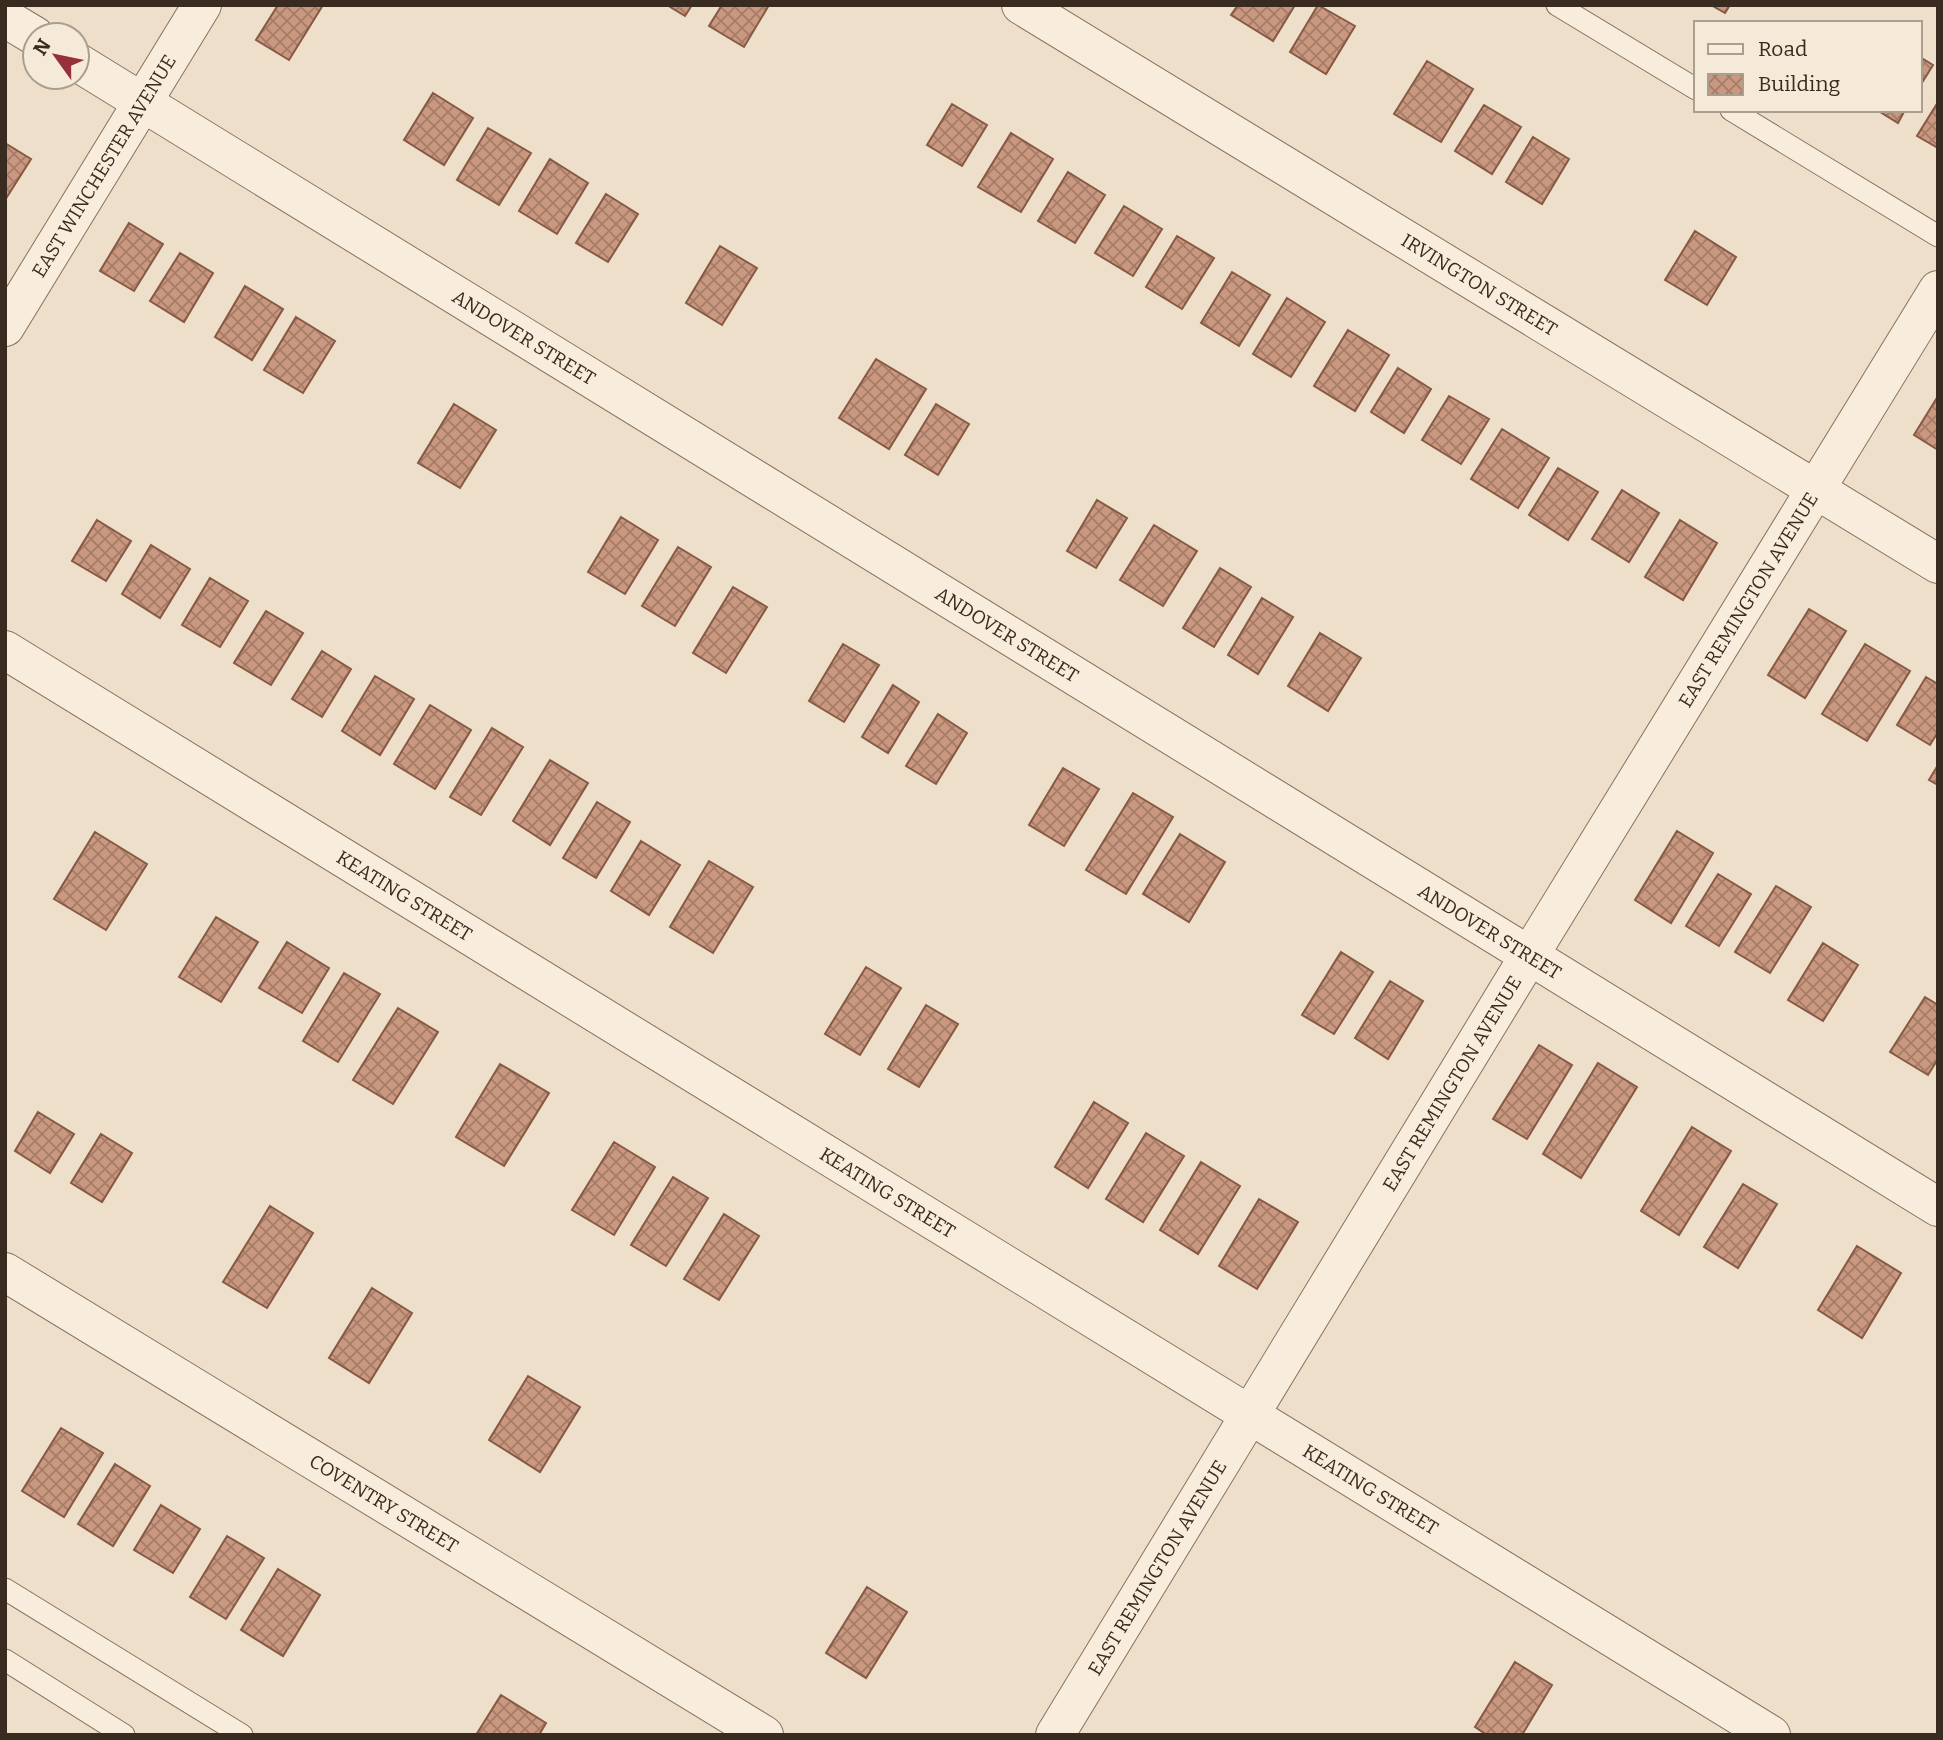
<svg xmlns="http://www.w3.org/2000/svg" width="1943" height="1740" viewBox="0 0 1943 1740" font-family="Bitter,serif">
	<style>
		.building { fill: url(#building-cross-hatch); stroke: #875944; stroke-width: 2 }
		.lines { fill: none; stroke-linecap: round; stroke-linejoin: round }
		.lane-casing { stroke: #89715e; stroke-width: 23 }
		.street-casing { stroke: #89715e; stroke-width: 40 }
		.lane { stroke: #f8eddc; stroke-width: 21 }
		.street { stroke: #f8eddc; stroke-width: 38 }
		.labels { text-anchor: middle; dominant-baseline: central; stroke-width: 6; stroke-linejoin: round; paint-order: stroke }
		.street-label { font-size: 19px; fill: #3a2b21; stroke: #f5ead8 }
	</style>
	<defs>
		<pattern id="building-cross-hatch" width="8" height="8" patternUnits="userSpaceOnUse" patternTransform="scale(1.75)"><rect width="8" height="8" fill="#ca9880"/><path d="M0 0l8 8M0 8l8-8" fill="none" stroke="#a57c68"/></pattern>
	</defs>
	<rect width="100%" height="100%" fill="#eddfc9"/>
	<path class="building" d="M278,5H323L289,60L256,40Z
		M667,5H692L685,16Z
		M722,5H769L744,47L709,26Z
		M1238,5H1295L1273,41L1231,15Z
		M1318,5L1355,26L1326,74L1290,52Z
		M1711,5H1730L1725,13Z
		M1920,57L1933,65L1920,86Z
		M1427,61L1473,89L1441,142L1394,114Z
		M433,93L473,118L444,165L404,140Z
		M1938,102V148L1917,136Z
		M952,104L987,125L962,166L927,145Z
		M1484,105L1521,127L1492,174L1455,151Z
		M1877,110H1905L1898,123Z
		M488,128L531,153L499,205L457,180Z
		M1011,133L1053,159L1021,212L978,187Z
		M1533,137L1569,159L1542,204L1506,182Z
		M5,143L31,159L5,200Z
		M550,159L588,183L557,234L519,211Z
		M1068,172L1105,195L1075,243L1038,221Z
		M606,194L638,214L608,262L576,243Z
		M1124,206L1162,229L1133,276L1095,253Z
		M129,223L163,244L134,291L100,271Z
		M1695,231L1736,257L1707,305L1665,280Z
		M1177,236L1214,258L1182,309L1146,287Z
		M720,246L757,268L722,325L686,303Z
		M180,253L213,273L184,322L150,301Z
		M1232,272L1270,295L1239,346L1201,323Z
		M245,286L283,309L252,360L215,337Z
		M1287,298L1325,322L1291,377L1253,354Z
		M296,317L335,341L303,393L264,370Z
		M1348,330L1389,355L1355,411L1314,386Z
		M876,359L926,389L889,449L839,418Z
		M1398,368L1431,389L1404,433L1371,412Z
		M1449,396L1489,419L1461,464L1422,440Z
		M1938,396V450L1914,435Z
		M454,404L496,430L460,488L418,463Z
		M936,404L969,424L938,475L905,455Z
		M1502,429L1549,458L1518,508L1471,479Z
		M1558,468L1598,492L1568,540L1529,515Z
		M1622,490L1659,513L1629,562L1592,539Z
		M1097,500L1127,518L1096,568L1067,551Z
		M621,517L658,540L625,594L588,572Z
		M97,520L131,541L106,581L72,561Z
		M1680,520L1717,543L1683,600L1645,577Z
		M1154,525L1197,551L1163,606L1120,580Z
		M151,545L190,569L160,618L122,594Z
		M678,547L711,567L675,626L642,606Z
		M1220,568L1251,587L1214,647L1183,628Z
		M210,578L248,601L220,647L182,625Z
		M733,587L767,607L726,673L693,653Z
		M1262,598L1293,617L1258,674L1228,655Z
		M1809,609L1846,631L1805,698L1768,675Z
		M266,611L303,633L271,685L234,663Z
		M1320,633L1361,658L1328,711L1288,686Z
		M843,644L879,665L844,722L809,701Z
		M1865,644L1910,671L1867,741L1822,714Z
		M322,651L351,669L322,717L292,699Z
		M375,676L414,699L380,755L342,731Z
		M1926,677L1938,684V732L1930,745L1897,725Z
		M893,685L919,702L888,753L862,737Z
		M430,705L471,730L435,789L394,764Z
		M938,714L967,733L936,784L906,766Z
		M492,728L523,747L481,815L450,797Z
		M550,760L588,783L550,845L513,821Z
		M1938,765V785L1929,780Z
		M1063,768L1099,789L1064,846L1029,825Z
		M1133,793L1173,817L1126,894L1086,870Z
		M597,802L630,822L596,878L563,858Z
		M1677,831L1713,853L1671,923L1635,900Z
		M95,832L147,864L106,930L54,899Z
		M1180,834L1225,862L1189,922L1143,894Z
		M641,841L680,865L649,915L611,891Z
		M709,861L753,887L713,953L670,927Z
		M1718,874L1751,894L1719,946L1686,926Z
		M1776,886L1811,907L1770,973L1735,952Z
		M216,917L258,942L221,1002L179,977Z
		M287,942L329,968L302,1013L259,988Z
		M1823,943L1858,965L1823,1021L1788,1000Z
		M1341,952L1373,972L1334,1034L1302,1015Z
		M866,967L901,988L860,1055L825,1034Z
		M344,973L380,994L338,1062L303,1041Z
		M1390,981L1423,1001L1388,1059L1355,1038Z
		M1925,997L1938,1005V1059L1928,1075L1890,1052Z
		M926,1005L958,1024L919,1087L888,1069Z
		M398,1008L438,1032L393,1104L353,1080Z
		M1539,1045L1572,1065L1527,1139L1493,1119Z
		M1598,1063L1637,1087L1581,1178L1543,1154Z
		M500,1064L549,1093L504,1166L456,1137Z
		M1094,1102L1128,1123L1088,1188L1055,1167Z
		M38,1112L74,1134L50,1173L15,1151Z
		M1692,1127L1731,1151L1679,1235L1641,1211Z
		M1146,1133L1184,1156L1143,1222L1106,1199Z
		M101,1134L132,1153L102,1202L71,1183Z
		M614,1142L655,1167L614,1235L572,1210Z
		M1201,1162L1240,1186L1198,1254L1160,1230Z
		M673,1177L708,1198L666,1266L631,1245Z
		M1743,1184L1777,1204L1738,1268L1704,1247Z
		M1259,1199L1298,1222L1257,1289L1219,1266Z
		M270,1206L313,1233L267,1308L223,1282Z
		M724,1214L759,1236L719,1300L684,1279Z
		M1857,1246L1901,1273L1862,1338L1818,1310Z
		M372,1288L412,1313L369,1383L329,1358Z
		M528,1376L580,1407L540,1472L489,1440Z
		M61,1428L103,1453L64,1517L22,1491Z
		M115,1464L150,1486L113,1546L78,1524Z
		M161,1505L200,1529L173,1573L134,1550Z
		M227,1536L264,1558L226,1619L190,1597Z
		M278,1569L320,1595L283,1656L241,1630Z
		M867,1587L907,1612L866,1678L826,1653Z
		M1515,1662L1552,1685L1522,1735H1487L1475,1727Z
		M501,1695L546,1723L539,1735H476Z"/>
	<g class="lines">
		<g class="lane-casing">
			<path id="lane" d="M1557,5L1696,89
				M1731,110L1938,236
				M5,1589L242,1735
				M5,1660L124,1735"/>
		</g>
		<g class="street-casing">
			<g id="street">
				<path id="s1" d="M1021,5L1938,564"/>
				<path d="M5,18L35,36"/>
				<path id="s2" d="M77,62L1938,1207"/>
				<path id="s3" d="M5,327L202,5"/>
				<path id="s4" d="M5,650L1771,1735"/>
				<path id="s5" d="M5,1272L764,1735"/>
				<path id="s6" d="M1055,1735L1529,956L1938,290"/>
			</g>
		</g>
		<use href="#lane" class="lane"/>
		<use href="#street" class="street"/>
	</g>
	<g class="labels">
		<g class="street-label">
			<text stroke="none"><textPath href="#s3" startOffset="189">EAST WINCHESTER AVENUE</textPath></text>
			<text stroke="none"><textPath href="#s1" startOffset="537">IRVINGTON STREET</textPath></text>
			<text stroke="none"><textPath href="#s2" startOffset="525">ANDOVER STREET</textPath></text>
			<text stroke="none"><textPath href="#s6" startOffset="1330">EAST REMINGTON AVENUE</textPath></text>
			<text stroke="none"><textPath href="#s2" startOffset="1092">ANDOVER STREET</textPath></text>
			<text stroke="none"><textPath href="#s4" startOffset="469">KEATING STREET</textPath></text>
			<text stroke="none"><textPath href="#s2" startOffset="1659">ANDOVER STREET</textPath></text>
			<text stroke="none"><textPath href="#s6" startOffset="763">EAST REMINGTON AVENUE</textPath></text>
			<text stroke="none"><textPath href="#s4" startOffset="1036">KEATING STREET</textPath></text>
			<text stroke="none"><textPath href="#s4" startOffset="1603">KEATING STREET</textPath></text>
			<text stroke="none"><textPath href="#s5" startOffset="444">COVENTRY STREET</textPath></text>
			<text stroke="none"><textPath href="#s6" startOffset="196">EAST REMINGTON AVENUE</textPath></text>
		</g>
	</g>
	<rect width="1943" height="1740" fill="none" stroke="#3a2b21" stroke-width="14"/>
	<rect x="1694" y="21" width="228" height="91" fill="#f5ead8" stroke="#aa9e8f" stroke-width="2"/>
	<rect x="1708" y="44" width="35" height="10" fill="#f8eddc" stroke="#aa9e8f" stroke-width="2"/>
	<text x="1758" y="56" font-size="21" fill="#3a2b21">Road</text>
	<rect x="1708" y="74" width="35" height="21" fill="url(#building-cross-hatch)" stroke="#aa9e8f" stroke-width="2"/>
	<text x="1758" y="91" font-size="21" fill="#3a2b21">Building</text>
	<g transform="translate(56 56) rotate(303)"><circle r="33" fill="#f5ead8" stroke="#aa9e8f" stroke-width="2"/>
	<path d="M0-5L12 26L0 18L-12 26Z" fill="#963039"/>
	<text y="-10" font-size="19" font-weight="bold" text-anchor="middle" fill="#3a2b21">N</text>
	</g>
</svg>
